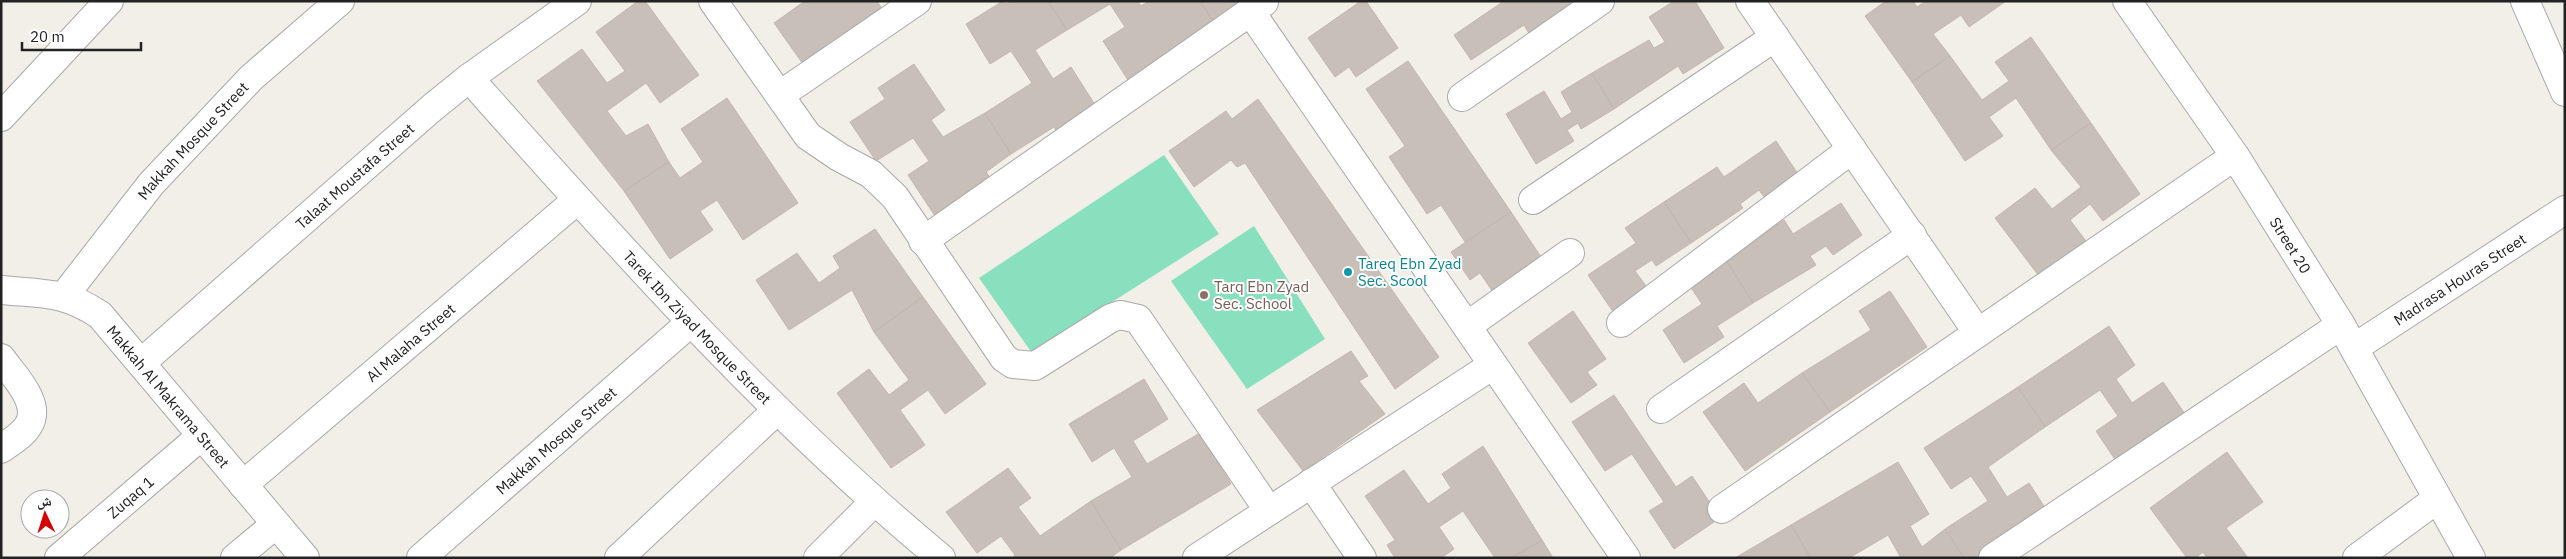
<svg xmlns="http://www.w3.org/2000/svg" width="2566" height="559" viewBox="0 0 2566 559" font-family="'IBM Plex Sans','Noto Naskh Arabic',sans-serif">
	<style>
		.pitch { fill: #88e0be }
		.building { fill: #c7bfb8; stroke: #c4b6ab }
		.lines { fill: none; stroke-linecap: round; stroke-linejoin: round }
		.minor-casing { stroke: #a9a9a9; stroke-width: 30 }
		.minor { stroke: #fff; stroke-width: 28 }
		.culture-dot { fill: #0f9aa8; stroke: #fff; stroke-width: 2 }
		.education-dot { fill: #8d6e63; stroke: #fff; stroke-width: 2 }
		.labels { text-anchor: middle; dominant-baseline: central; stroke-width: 4; stroke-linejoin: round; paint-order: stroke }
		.street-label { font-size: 15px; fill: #222; stroke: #fff }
		.culture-label { font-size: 15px; fill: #0d838f; stroke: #fff; text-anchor: start }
		.education-label { font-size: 15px; fill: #785e54; stroke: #fff; text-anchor: start }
	</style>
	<rect width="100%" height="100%" fill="#f2efe9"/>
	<path class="pitch" d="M1164,155L1219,234L1032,353L979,278Z
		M1254,226L1325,339L1247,389L1171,281Z"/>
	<path class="building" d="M638,1H645L699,75L660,103L646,83L607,111L626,136L648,124L669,162L624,191L537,81L582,49L607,83L625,71L596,32Z
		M805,1H877L887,17L803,64L774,23Z
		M1003,1L1006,4L1011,1H1048L1067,30L1035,50L1053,79L1071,67L1097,108L1057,132L1054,127L1011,154L985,113L1032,83L1011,51L990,64L966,24Z
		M1048,1H1138L1141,6L1149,1H1200L1215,24L1128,80L1103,41L1125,27L1110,4L1067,30Z
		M1200,1H1245L1215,24Z
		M1361,1H1366L1398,48L1356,77L1349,67L1335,77L1308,38Z
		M1504,1H1577L1530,35L1524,25L1471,60L1454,35Z
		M1674,1H1695L1724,48L1683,74L1678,66L1614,109L1592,73L1649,40L1654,48L1665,42L1649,17Z
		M1886,1H1913L1917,7L1926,1H2006L1969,27L1961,15L1933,34L1950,56L1912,82L1865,16Z
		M2031,37L2091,123L2051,150L2016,98L1989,117L2003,136L1965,161L1912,82L1950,56L1982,100L2009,81L1995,62Z
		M1408,61L1511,212L1465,242L1441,205L1427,214L1389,157L1405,146L1366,89Z
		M914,64L945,110L931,120L943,137L985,113L1011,154L986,172L991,179L935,216L908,175L929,161L913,138L876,161L850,122L885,99L878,88Z
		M1592,73L1614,109L1581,129L1578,123L1567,130L1574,141L1536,164L1506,114L1544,91L1561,119L1572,112L1561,92Z
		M727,98L798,203L743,240L717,200L700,211L713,230L670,259L624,191L669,162L680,178L703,162L681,129Z
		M1258,99L1439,357L1395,389L1245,163L1237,167L1231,160L1194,187L1169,151L1226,111L1232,119Z
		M2091,123L2140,194L2103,221L2090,204L2070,220L2089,245L2042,280L1995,218L2035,188L2052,209L2081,187L2051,150Z
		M1776,141L1804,183L1770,205L1759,190L1740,204L1743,208L1691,243L1664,202L1717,167L1724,177Z
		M1664,202L1691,243L1656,266L1652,260L1635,271L1649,290L1614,313L1588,275L1636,243L1625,228Z
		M1841,203L1862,235L1833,255L1826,246L1810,256L1816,265L1753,303L1726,260L1784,220L1793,234Z
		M1511,212L1543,260L1493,292L1480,273L1470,280L1451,252Z
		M875,229L923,297L874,332L852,290L789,330L756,280L797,253L819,283L840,268L833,256Z
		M1726,260L1753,303L1717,326L1724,337L1684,363L1663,330L1702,304L1688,283Z
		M1890,291L1927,347L1830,412L1802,373L1871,330L1859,311Z
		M923,297L986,384L945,414L928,390L900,410L925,445L891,468L837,393L869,369L889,395L909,380L874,332Z
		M1573,311L1606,359L1587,372L1597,385L1571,403L1528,343Z
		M2109,326L2135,365L2116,379L2132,403L2163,382L2185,414L2116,461L2096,431L2118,416L2100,390L2045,427L2018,387Z
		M1351,351L1368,376L1359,381L1385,414L1303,471L1257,410Z
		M1802,373L1830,412L1745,471L1703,412L1744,383L1758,403Z
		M1144,379L1168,419L1133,441L1147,464L1200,433L1231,484L1121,550L1091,501L1132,477L1114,448L1092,462L1069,424Z
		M2018,387L2045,427L1988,467L2007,497L2029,483L2051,517L1990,558H1964L1945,529L1988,501L1971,476L1951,489L1924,448Z
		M1614,395L1676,487L1692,476L1720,518L1674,549L1649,511L1664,502L1632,454L1605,471L1572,422Z
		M1483,446L1542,540L1511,558H1495L1463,511L1439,527L1454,549L1441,558H1395L1387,545L1395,540L1365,496L1404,470L1428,504L1451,488L1442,474Z
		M2227,452L2263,502L2226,528L2248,558H2207L2203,552L2195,558H2187L2150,508Z
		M1898,462L1929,514L1910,526L1922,547L1945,529L1964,558H1901L1888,535L1849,558H1811L1791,525Z
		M1008,468L1031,498L1018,507L1040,536L1091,501L1121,550L1110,558H1012L1015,555L1001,536L977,553L946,512Z
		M1791,525L1811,558H1735Z
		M1542,540L1553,558H1511Z"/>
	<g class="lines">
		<g class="minor-casing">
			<g id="minor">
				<path d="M713,1L808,136L839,157L871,174L895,197L1004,358L1013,364L1035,366L1111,318L1120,315L1138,319L1269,511"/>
				<path d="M1750,1L1978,333"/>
				<path id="s1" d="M2127,1L2235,156L2341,325L2471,558"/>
				<path d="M2525,1L2565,92"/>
				<path d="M1250,11L1626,558"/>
				<path id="s2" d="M469,78C619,246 767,414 941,558"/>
				<path d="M780,95L917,1"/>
				<path d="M1462,97L1600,1"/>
				<path d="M1,117L109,1"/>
				<path d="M1533,200L1775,37"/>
				<path d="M923,241L1264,2"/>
				<path id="s3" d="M1,290C43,294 64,291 100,315L305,558"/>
				<path id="s4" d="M64,296L151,184L251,78L340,1"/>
				<path d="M1621,323L1852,149"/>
				<path d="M1467,326L1570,253"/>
				<path id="s5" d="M2354,348L2565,210"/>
				<path d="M1,358C13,375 43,404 28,426C22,436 10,442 1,449"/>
				<path id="s6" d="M141,363L433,107L469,78L577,1"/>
				<path d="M1661,409L1912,235"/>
				<path d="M1311,483L1362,558"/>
				<path id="s7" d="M243,485L577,200"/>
				<path d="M1722,509L2235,156"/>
				<path id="s8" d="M59,558L201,436"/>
				<path d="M235,558L276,524"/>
				<path id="s9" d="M421,558L690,323"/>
				<path d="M619,558L776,411"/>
				<path d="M818,558L874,502"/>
				<path d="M1197,558L1493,365"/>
				<path d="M1993,558L2341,325"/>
				<path d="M2357,558L2437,499"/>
			</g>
		</g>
		<use href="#minor" class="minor"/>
	</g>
	<circle class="culture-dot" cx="1348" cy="272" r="5"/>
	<circle class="education-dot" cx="1204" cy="295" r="5"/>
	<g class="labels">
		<g class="street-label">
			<text stroke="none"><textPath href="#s4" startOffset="202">Makkah Mosque Street</textPath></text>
			<text stroke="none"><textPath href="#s6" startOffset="284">Talaat Moustafa Street</textPath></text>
			<text stroke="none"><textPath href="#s1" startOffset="294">Street 20</textPath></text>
			<text stroke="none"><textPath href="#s5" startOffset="126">Madrasa Houras Street</textPath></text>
			<text stroke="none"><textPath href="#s2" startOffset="338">Tarek Ibn Ziyad Mosque Street</textPath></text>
			<text stroke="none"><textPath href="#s7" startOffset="220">Al Malaha Street</textPath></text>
			<text stroke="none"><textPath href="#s3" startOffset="210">Makkah Al Makrama Street</textPath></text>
			<text stroke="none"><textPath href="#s9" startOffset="179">Makkah Mosque Street</textPath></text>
			<text stroke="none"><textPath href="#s8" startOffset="94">Zuqaq 1</textPath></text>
		</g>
		<g class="culture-label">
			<text x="1358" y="263">Tareq Ebn Zyad<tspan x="1358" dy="17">Sec. Scool</tspan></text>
		</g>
		<g class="education-label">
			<text x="1214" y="286">Tarq Ebn Zyad<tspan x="1214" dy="17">Sec. School</tspan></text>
		</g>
	</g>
	<rect width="2566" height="559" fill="none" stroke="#222222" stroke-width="5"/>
	<g transform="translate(45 514) rotate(356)"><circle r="24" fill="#ffffff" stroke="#a7a7a7"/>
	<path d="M0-4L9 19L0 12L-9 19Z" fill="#d40000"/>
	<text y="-8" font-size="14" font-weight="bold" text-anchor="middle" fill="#222222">ش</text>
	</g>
	<path d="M22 42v8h119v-8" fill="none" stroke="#222222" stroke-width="2.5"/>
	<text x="30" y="42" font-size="15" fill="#222222" stroke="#ffffff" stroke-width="4" paint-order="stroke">20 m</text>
</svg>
